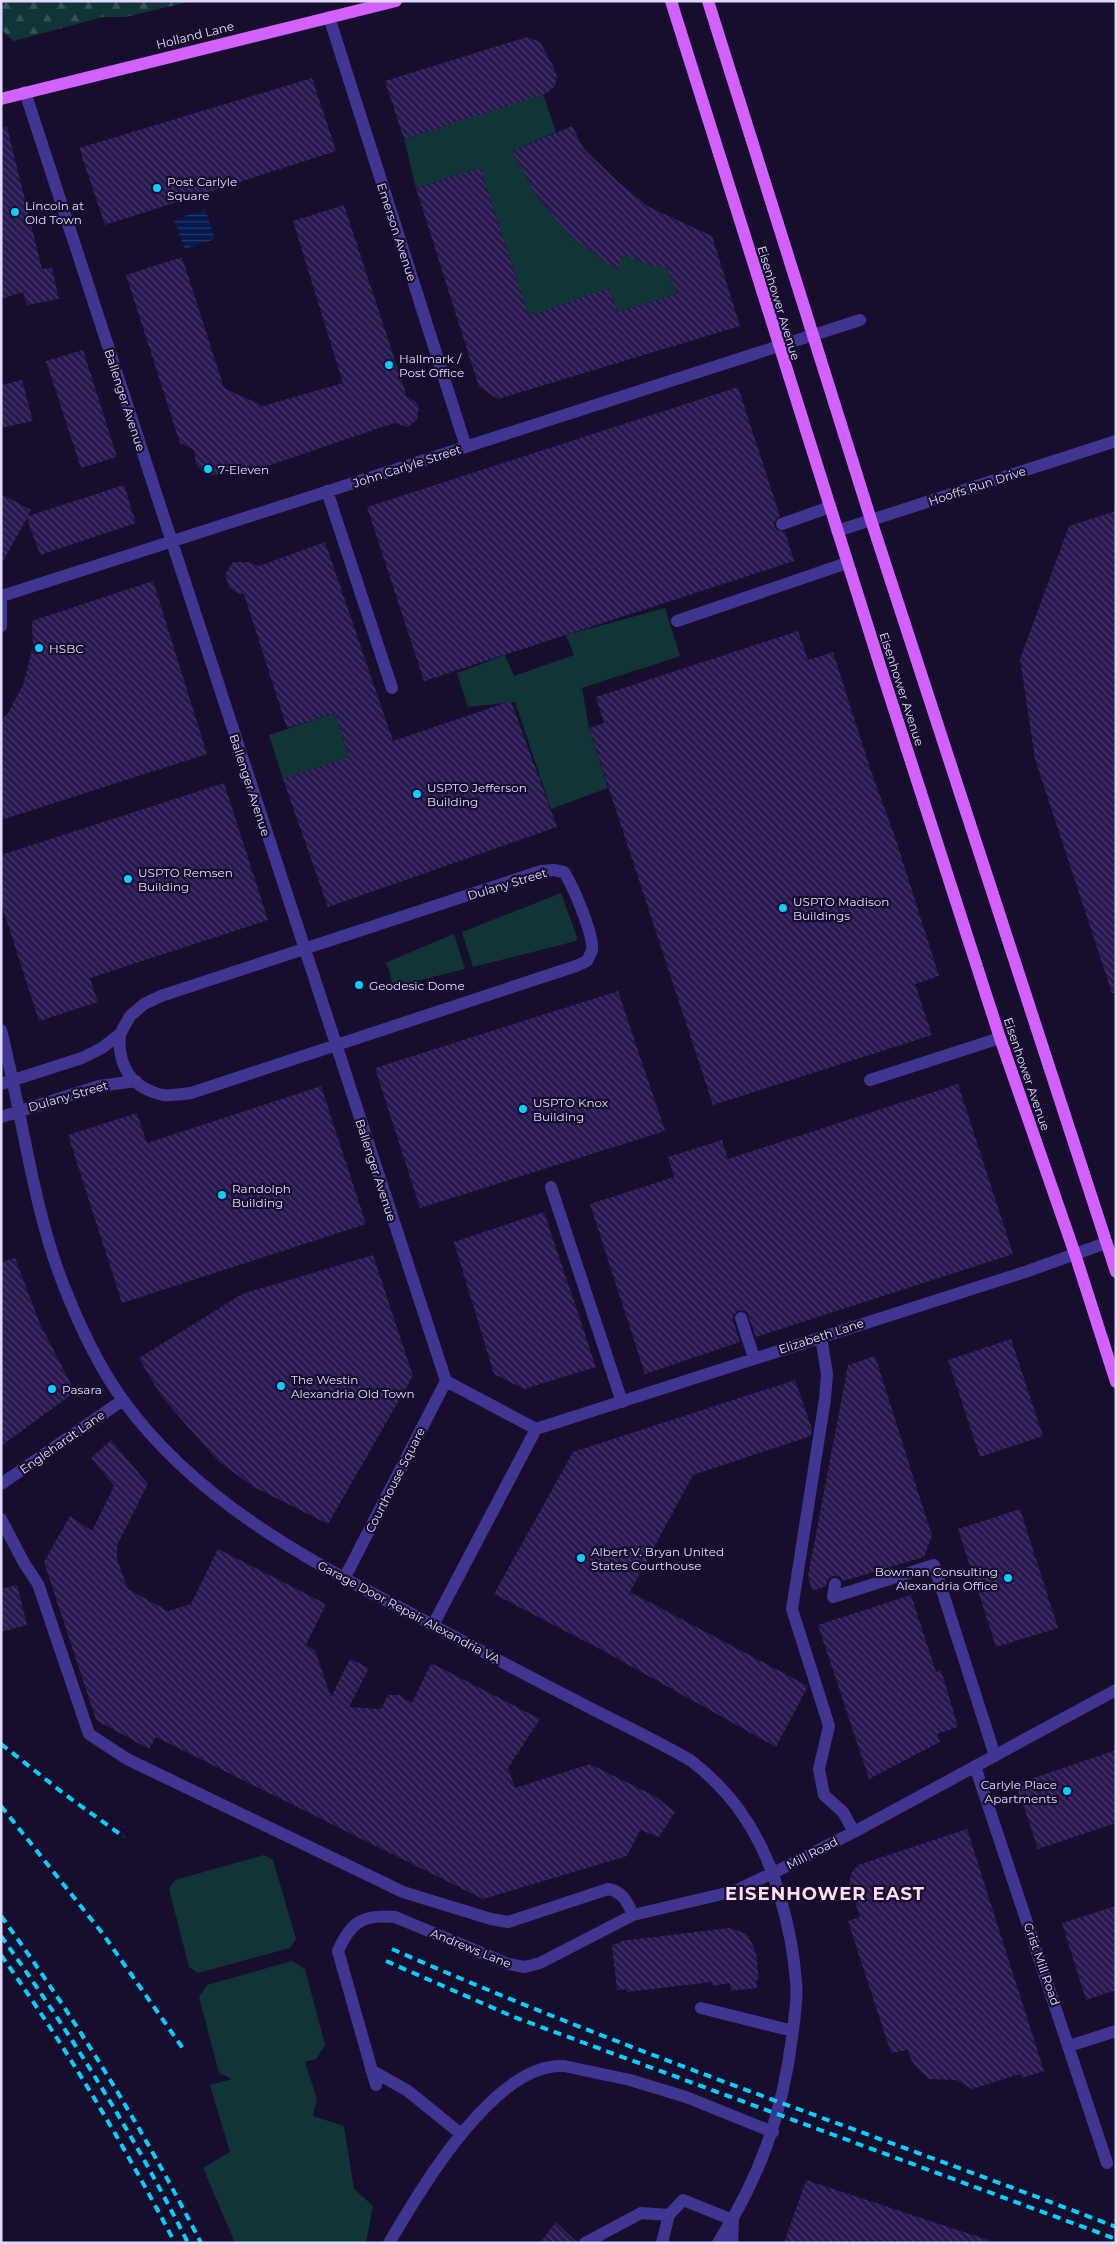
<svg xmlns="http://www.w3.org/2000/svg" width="1117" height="2244" viewBox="0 0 1117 2244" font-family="Montserrat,sans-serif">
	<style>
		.green { fill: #113537 }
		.forest { fill: url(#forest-firs) }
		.water { fill: url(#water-rules) }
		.building { fill: url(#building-back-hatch) }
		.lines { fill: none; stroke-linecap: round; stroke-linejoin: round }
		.minor { stroke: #403590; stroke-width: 12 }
		.major { stroke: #d261ff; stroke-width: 12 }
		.rail { stroke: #06d0ff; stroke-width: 4; stroke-dasharray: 8 6; stroke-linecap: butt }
		.poi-dot { fill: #06d0ff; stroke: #160e2c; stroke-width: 2 }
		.labels { text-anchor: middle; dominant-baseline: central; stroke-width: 4.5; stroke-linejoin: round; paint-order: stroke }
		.street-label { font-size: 12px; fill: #e1daff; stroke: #160e2c }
		.poi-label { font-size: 12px; fill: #e1daff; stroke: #160e2c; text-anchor: start }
		.district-label { font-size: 18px; font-weight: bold; letter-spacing: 1px; fill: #ffdcef; stroke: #160e2c }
	</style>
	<defs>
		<pattern id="forest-firs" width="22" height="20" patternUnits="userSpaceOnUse" patternTransform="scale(1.25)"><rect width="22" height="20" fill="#113537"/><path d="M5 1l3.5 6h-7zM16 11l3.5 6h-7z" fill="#335255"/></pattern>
		<pattern id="water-rules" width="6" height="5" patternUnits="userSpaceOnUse" patternTransform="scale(1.25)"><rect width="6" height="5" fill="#05194f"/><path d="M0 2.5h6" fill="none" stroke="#293a69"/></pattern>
		<pattern id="building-back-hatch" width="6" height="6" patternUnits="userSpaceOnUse" patternTransform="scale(1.25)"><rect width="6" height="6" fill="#28184f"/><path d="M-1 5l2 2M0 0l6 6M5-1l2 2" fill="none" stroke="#473969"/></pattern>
	</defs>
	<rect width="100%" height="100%" fill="#160e2c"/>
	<path class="green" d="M543,94L556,132L512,151L536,195L571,237L616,269L624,254L667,268L677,294L617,312L609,289L529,316L480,168L416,188L404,139Z
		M665,608L680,656L582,688L589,728L608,788L551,809L515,702L468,707L457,673L505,655L514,676L574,655L566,635Z
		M335,713L349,757L283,779L269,735Z
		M561,893L577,937L576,941L473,967L462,932Z
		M454,934L465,969L393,987L389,969L385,963Z
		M264,1855L273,1860L296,1939L290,1948L198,1973L189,1967L169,1889L175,1880Z
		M292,1961L305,1969L325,2045L316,2059L305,2062L317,2099L313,2116L344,2126L354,2189L373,2206L366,2243H235L203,2168L230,2152L210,2085L232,2079L219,2073L199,1997L207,1985Z"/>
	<path class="forest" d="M1,1H192L126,17H103L13,41L1,29Z"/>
	<path class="water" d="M205,209L215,239L185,249L174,220Z"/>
	<path class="building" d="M527,37L540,42L553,66L557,76L555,86L547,93L404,139L385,81Z
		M312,78L336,151L105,225L79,148Z
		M572,126L584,149L617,181L649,207L712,236L740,326L498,399L479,387L416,188L480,168L529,316L609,288L617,312L677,294L667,268L645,264L624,254L617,270L571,237L536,195L512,151Z
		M7,127L42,269L52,268L59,299L27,305L23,292L1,299V128Z
		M344,205L407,397L416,402L419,407L417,420L408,427L394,423L244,474L232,469L218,475L205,474L196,464L194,450L180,443L126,275L182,257L224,388L263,406L343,383L293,221Z
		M83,350L117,457L81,468L46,361Z
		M22,380L33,421L1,428V385Z
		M738,387L780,516L776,519L774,526L777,530L785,532L794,561L424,681L367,507Z
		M124,485L136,523L40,555L27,518L1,565V494L31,510L28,516Z
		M1116,511V993H1112L1035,759L1020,659L1069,526Z
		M325,542L393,741L511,701L557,827L328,907L283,779L349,757L335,713L287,728L244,594L237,593L229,587L225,574L233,562H247L259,566Z
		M153,581L207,754L1,820V720L8,713L23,685L33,647L32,621Z
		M798,631L808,660L833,652L871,771L896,840L939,976L915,984L932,1035L713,1105L589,728L604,723L596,697Z
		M224,783L268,920L90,978L98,1002L39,1021L1,903V855Z
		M618,991L665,1131L420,1208L375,1068Z
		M958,1084L1013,1254L756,1337L747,1312L738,1310L733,1316V1320L740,1342L645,1374L590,1204L674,1177L668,1157L722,1140L728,1159Z
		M321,1086L366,1224L122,1303L68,1135L137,1113L147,1143Z
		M544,1212L596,1367L524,1389L494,1374L454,1242Z
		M373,1255L413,1376L328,1524L254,1487L219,1462L161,1396L139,1358L242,1294Z
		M15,1258L40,1324L75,1392L1,1446V1262Z
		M1011,1339L1043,1436L980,1457L948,1360Z
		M875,1356L932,1536L924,1557L843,1581L840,1577L833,1576L828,1579L826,1586L812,1591L808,1576L848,1365Z
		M795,1380L812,1429L811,1436L693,1475L630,1592L808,1686L776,1747L600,1649L494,1594L573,1452Z
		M111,1440L148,1484L117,1545V1559L128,1589L168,1611L191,1604L218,1549L326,1604L306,1645L315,1650L331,1697L350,1659L369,1668L349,1707L381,1709L388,1695H400L412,1703L431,1663L540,1719L508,1768L515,1788L590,1764L656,1797L675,1812L659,1837L640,1830L627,1856L483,1899L156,1737L149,1749L96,1720L44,1562L70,1516L92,1531L114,1486L91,1458Z
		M1020,1509L1058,1628L996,1647L958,1529Z
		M17,1585L27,1625L1,1632V1589Z
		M911,1595L936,1672L941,1670L958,1727L937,1734L940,1742L869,1779L818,1625Z
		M1116,1750V1823L1038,1849L1016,1784Z
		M967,1829L1044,2071L1022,2078L1020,2074L972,2089L956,2080L929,2079L914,2065L907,2050L891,2053L848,1921L860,1917L849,1883L852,1872L858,1865Z
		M1116,1906V1990L1086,2000L1062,1923Z
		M729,1928L745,1933L749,1937L756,1953L759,1979L756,1980L757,1988L731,1991L730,1983L712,1986V1982L627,1992V1989L617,1990L612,1944L621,1943V1941Z
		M806,2180L988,2240L987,2243H784Z
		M556,2222L577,2242V2243H540Z"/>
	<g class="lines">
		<path class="minor" d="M329,17L466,447
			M25,92L446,1381L536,1429
			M327,491L392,688
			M782,524L830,507
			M837,531L1116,441
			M1,595V626
			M2,596L860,320
			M677,621L847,563
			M1,1030C24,1120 33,1216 70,1301C84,1335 101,1370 123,1400C195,1500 307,1560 414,1615C466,1643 518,1671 571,1698C610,1719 651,1737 690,1760C737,1795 764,1841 780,1896C788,1924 794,1952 796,1982C798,2000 794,2020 792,2038C782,2115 760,2177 718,2243
			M870,1080L1000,1038
			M1,1084L82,1058L102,1048L120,1034L130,1016L144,1004L161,996L541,871L554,870L564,872C573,886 594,935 592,950C591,954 588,958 587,961L576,966L191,1093C182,1094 172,1096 163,1095C131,1088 117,1065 120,1034
			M1,1117L99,1086L136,1081
			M551,1187L622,1402
			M741,1318L754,1358
			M821,1337L827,1374L825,1399L792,1609L829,1726L819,1769L824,1795L843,1812L854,1832
			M536,1429L1028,1271L1106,1243
			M1,1484L123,1400
			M1,1519L24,1563L38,1584L89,1734L127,1759L403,1892L491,1919L508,1922L608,1889C623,1892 627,1901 633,1915
			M344,1579L446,1381
			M835,1584L833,1597L934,1565L995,1756
			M433,1625L536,1429
			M975,1766L1107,2163
			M701,2008L793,2031
			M1069,2046L1116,2031
			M371,2070L408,2091L461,2134
			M376,2085L338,1951C351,1921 364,1914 395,1917L508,1964L525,1967L540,1963L633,1915L735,1891L773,1873L854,1832L1116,1690
			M389,2243C420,2191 494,2062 564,2066L630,2080L686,2097L773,2132
			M585,2243L641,2213L669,2215
			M662,2243L669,2215L683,2200L733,2220
			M732,2243L733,2220"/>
		<path class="major" d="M671,1L883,675L1000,1038L1075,1254L1116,1382
			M708,1L871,520L1116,1272
			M1,99L396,1"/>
		<path class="rail" d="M1,1744L63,1793L124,1837
			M1,1806L103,1934L184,2050
			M1,1916C76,2019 143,2129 201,2243
			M1,1936C71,2034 134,2135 188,2243
			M392,1949C628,2053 875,2134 1116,2227
			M1,1955C66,2047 123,2143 175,2243
			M386,1961L514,2017L1116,2239"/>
	</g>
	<g class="poi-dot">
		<circle cx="157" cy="188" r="5"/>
		<circle cx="15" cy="212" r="5"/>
		<circle cx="389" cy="365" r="5"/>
		<circle cx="208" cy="469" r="5"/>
		<circle cx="39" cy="648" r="5"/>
		<circle cx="417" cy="794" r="5"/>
		<circle cx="128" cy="879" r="5"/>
		<circle cx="783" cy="908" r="5"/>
		<circle cx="359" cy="985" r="5"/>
		<circle cx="523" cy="1109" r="5"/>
		<circle cx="222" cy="1195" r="5"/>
		<circle cx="281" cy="1386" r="5"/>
		<circle cx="52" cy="1389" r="5"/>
		<circle cx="581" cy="1558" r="5"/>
		<circle cx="1008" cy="1578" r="5"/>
		<circle cx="1067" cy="1791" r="5"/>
	</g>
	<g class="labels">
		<g class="street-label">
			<text transform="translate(195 35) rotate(-14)">Holland Lane</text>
			<text transform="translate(397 232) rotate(72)">Emerson Avenue</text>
			<text transform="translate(779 303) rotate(73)">Eisenhower Avenue</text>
			<text transform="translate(125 400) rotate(72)">Ballenger Avenue</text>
			<text transform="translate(407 466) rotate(-18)">John Carlyle Street</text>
			<text transform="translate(977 486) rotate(-18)">Hooffs Run Drive</text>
			<text transform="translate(902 689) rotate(72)">Eisenhower Avenue</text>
			<text transform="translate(250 785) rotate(72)">Ballenger Avenue</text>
			<text transform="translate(507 884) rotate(-17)">Dulany Street</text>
			<text transform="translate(1027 1074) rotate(71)">Eisenhower Avenue</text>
			<text transform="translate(68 1096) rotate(-16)">Dulany Street</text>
			<text transform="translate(376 1170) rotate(72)">Ballenger Avenue</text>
			<text transform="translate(821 1336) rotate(-18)">Elizabeth Lane</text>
			<text transform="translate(62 1442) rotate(-35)">Englehardt Lane</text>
			<text transform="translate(395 1480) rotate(-63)">Courthouse Square</text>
			<text transform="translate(409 1612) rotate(28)">Garage Door Repair Alexandria VA</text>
			<text transform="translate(812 1853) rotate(-27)">Mill Road</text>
			<text transform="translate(471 1948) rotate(22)">Andrews Lane</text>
			<text transform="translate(1042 1964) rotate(71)">Grist Mill Road</text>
		</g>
		<g class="poi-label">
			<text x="167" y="181">Post Carlyle<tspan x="167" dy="14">Square</tspan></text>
			<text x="25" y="205">Lincoln at<tspan x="25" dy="14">Old Town</tspan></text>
			<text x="399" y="358">Hallmark /<tspan x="399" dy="14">Post Office</tspan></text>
			<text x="218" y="469">7-Eleven</text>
			<text x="49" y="648">HSBC</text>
			<text x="427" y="787">USPTO Jefferson<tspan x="427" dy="14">Building</tspan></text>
			<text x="138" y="872">USPTO Remsen<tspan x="138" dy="14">Building</tspan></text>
			<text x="793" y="901">USPTO Madison<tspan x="793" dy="14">Buildings</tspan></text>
			<text x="369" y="985">Geodesic Dome</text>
			<text x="533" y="1102">USPTO Knox<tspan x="533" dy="14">Building</tspan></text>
			<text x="232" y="1188">Randolph<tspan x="232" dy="14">Building</tspan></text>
			<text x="291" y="1379">The Westin<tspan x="291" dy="14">Alexandria Old Town</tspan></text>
			<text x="62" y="1389">Pasara</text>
			<text x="591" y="1551">Albert V. Bryan United<tspan x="591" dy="14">States Courthouse</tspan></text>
			<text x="998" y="1571" text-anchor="end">Bowman Consulting<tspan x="998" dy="14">Alexandria Office</tspan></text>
			<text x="1057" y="1784" text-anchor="end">Carlyle Place<tspan x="1057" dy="14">Apartments</tspan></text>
		</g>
		<g class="district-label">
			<text x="825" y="1894">EISENHOWER EAST</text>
		</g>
	</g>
	<rect width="1117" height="2244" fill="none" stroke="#e1daff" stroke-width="5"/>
</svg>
